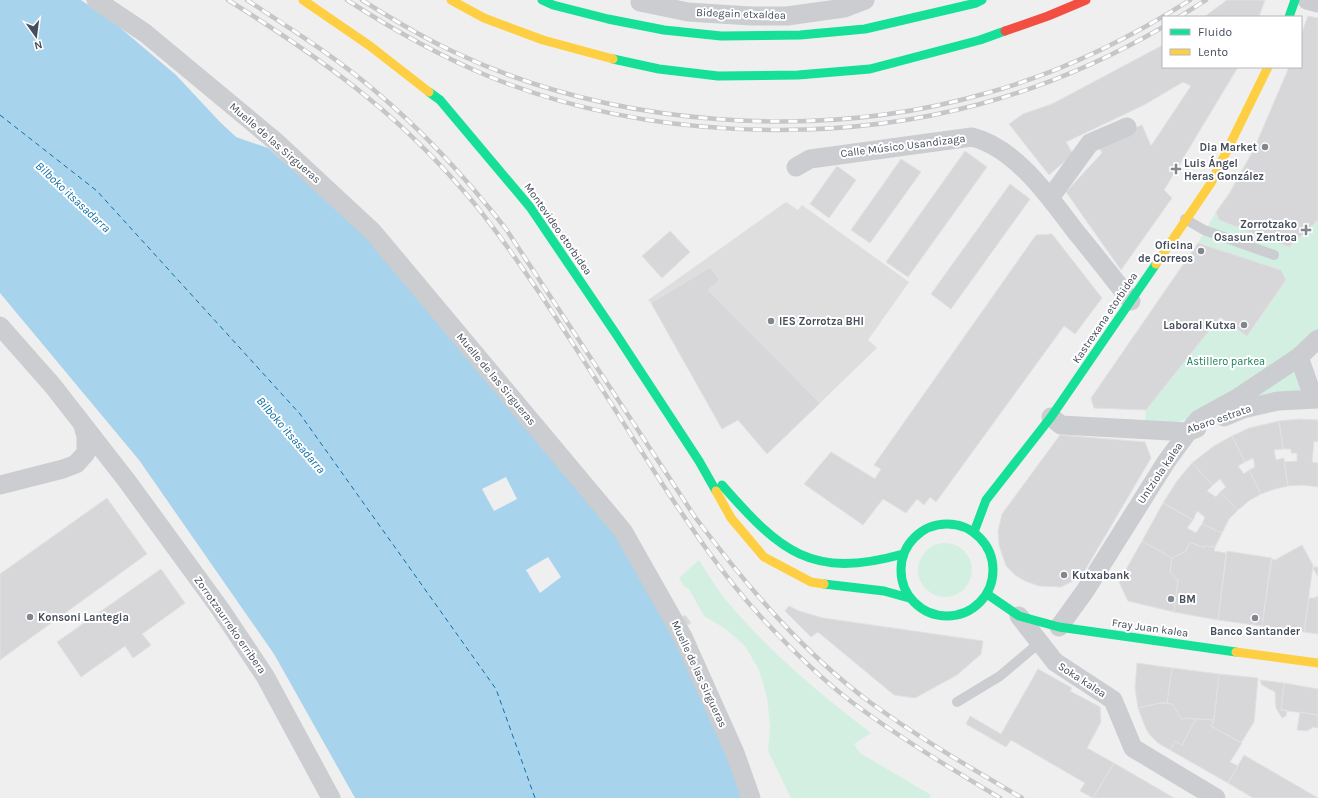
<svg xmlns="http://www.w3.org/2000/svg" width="1318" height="798" viewBox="0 0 1318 798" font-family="Karla,sans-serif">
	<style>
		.education { fill: #dededf }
		.green { fill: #d3efe2 }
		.water { fill: #a8d3ec }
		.pier { fill: #f0efef }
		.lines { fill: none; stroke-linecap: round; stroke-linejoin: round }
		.ferry { stroke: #0d6ea8; stroke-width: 1; stroke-dasharray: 5 4; stroke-linecap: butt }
		.building { fill: #d7d7d9; stroke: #e1e1e2 }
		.lane { stroke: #cbcdd0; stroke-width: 10 }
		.street { stroke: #cbcdd0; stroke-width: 19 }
		.fast { stroke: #16e098; stroke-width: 9 }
		.slow { stroke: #ffcf43; stroke-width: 9 }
		.jam { stroke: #f24e42; stroke-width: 9 }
		.rail-casing { stroke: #c6c6c9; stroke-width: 4.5 }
		.rail { stroke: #fff; stroke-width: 3; stroke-dasharray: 9; stroke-linecap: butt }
		.poi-dot { fill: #82868f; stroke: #fff; stroke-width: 1.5 }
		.labels { text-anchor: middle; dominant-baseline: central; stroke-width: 4; stroke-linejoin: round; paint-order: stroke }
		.street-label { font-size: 11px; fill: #464e5c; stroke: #fff }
		.poi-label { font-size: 11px; font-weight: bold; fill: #464e5c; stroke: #fff; text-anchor: start }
		.park-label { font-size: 11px; fill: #177d5b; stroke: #fff }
		.water-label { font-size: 12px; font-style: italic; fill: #0d6ea8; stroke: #fff }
	</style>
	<rect width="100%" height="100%" fill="#f0efef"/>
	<path class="education" d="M786,202L798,210L802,205L909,282L868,340L877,348L767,454L738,420L722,429L651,303L648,300Z"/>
	<path class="green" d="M1216,212L1219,220L1289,247L1318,220V330L1309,340L1195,416L1175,423H1145L1146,410L1220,317L1247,336L1286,280L1281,270L1198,243Z
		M1293,369L1301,391L1255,398L1253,395Z
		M918 570a27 27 0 1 1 54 0a27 27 0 1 1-54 0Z
		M699,560C708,573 716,588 726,600C768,651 819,693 871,733L854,744L860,753L931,795L929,798H791L768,751L770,727L767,697L759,670L745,646L726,629L704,616L689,589L684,586L679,578Z"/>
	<path class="water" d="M0,0H81L118,26L176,75L219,121L236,137L268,148L369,238L616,535L683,651L728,757L742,798H355L274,654L139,460L0,293Z"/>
	<path class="pier" d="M506,477L517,499L494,511L482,489Z
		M548,557L561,577L540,593L526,570Z"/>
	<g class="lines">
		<path class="ferry" d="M0,115L97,191L300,414L496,689L535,798"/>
	</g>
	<path class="building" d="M1227,0H1265L1259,17H1204Z
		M1308,16L1318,18V220L1289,247L1219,220L1216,212L1229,194L1254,149L1289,67H1301V35Z
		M1163,45V67H1238L1164,190L1172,198L1121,270L1066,192L1102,153L1098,144L1142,125L1151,146L1191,86L1183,82L1144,105L1066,142L1073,154L1049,175L1009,124L1023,114L1052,104Z
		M965,151L987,167L908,277L886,262Z
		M901,159L921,172L870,243L851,230Z
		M837,166L856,180L829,218L810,204Z
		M1010,184L1030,199L951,309L931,294Z
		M670,231L690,252L662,278L642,256Z
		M1052,234L1102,298L1075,334L1064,326L936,502L930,497L924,505L917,499L906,513L883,499L863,525L804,484L831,452L875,479L881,469L874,465L1036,235Z
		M1198,243L1281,270L1286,280L1247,336L1220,317L1146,410L1094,408L1091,398Z
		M710,267L720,280L708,290L820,403L767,454L738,420L722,429L651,303Z
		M1300,419L1318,420V442L1314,441L1312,462L1318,463V487L1302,485L1288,486L1284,462L1297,461V453H1291V449H1283L1279,421Z
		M1279,421L1283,449L1274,450L1276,460L1284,458L1288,486L1275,489L1261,494L1249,470L1255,467L1253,458L1245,462L1232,436L1249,428Z
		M1060,435L1145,442L1151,458L1081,577L1061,587L1039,586L1025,581L1015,575L1006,566L999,545L998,531L1002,514Z
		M1232,436L1245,462L1238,466L1244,474L1249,470L1261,494L1250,500L1238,510L1220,492L1226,487L1220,479L1213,485L1192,463L1214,446Z
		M1192,463L1213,485L1207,491L1216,497L1220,492L1238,510L1229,519L1222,533L1202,524L1205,517L1197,511L1193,520L1163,503L1177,481Z
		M107,498L147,554L0,660V574Z
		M1163,503L1193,520L1187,528L1196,533L1202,524L1222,533L1215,547L1204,546V548L1190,542L1185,552L1172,558L1142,541Z
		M1142,541L1172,558L1170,572L1178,580L1174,612L1128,601L1119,582Z
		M1190,542L1204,548V546L1215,547L1214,551L1226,553L1218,620L1174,612L1178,580L1170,572L1172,558L1185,552Z
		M1302,545L1313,565L1304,632L1262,626L1271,559L1275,560Z
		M1227,551L1272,558L1262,626L1218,620Z
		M1313,567H1318V577L1313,568Z
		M161,569L185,603L142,634L151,645L133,658L125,646L81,677L57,642Z
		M1318,596V634L1304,632L1309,598H1314Z
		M789,606L799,611L823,618L983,641L981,654L957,675L915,698L894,695L818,632L811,637L785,611Z
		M685,615L691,623L687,625L682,617Z
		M1137,663L1172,668L1167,703H1160L1138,708L1135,688Z
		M1172,668L1219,674L1214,720L1185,718L1182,720L1172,704L1167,703Z
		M1038,669L1072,688L1070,691L1100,707L1101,722L1087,748L1114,763L1093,798L1080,791L1085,783L1011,740L1006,747L966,724L970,716L1001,734Z
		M1219,674L1258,678L1254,722L1241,743L1211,726L1214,720Z
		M1260,680L1284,683L1281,710H1287L1286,716L1282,718L1276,708L1275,692L1262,685Z
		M1284,683L1318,689V715L1281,710Z
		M1160,703L1172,704L1182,720L1185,718L1196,719L1182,745L1175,741L1170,750L1158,743L1150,735L1146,729L1138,708Z
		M1300,712L1318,715V728L1312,727L1311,729H1309L1308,731L1297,730Z
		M1196,719L1214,720L1211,726L1242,743L1230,762L1238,766L1228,783L1170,750L1175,741L1182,745Z
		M1244,755L1318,798H1253L1228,783Z
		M1114,763L1174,798H1093Z"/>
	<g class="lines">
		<path class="lane" d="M1185,219L1204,230L1274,255
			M957,702L1000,676L1039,643"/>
		<path class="street" d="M96,0L145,33L275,141L373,232L623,531L683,637L735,753L751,798
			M1307,0L1318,3
			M640,2L688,12L751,16H787L844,8L865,0
			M796,167L810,159L972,137C1016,148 1050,198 1076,232C1095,255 1113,278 1131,301
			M1050,198L1090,143L1127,127
			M0,326L53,386L127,481L221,610L265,676L331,798
			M1299,357L1310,388L1318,399
			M1051,417L1061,425L1188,432L1197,428
			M1224,417L1243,409L1278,401L1318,399
			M0,485L63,469L76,464L86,453V436L83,426
			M1019,616L1055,662L1113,700L1133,748L1216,798
			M1059,627L1085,591L1166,462L1188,432L1199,419L1239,397L1299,357L1318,339"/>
		<path class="fast" d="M542,0L553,5L608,19L664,30L721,36L800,35L865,29L976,3L982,0
			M1289,17L1295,0
			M613,59L659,69L718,76L798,75L870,69L980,40L1005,31
			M429,92L440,100L530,207L616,334L699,461L716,491
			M722,485C780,551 811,580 903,554
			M901 570a46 46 0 1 1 92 0a46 46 0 1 1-92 0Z
			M974,532L986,500L1051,417L1156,264
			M824,584L884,591L909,598
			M987,594L1019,616L1059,627L1236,652"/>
		<path class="slow" d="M303,0L370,46L429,92
			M451,0L484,18L543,40L613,59
			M1156,264L1211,183L1268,67
			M716,491L731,518L764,557L811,582L824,584
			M1236,652L1318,663"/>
		<path class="jam" d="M1005,31L1048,16L1086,0"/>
		<g class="rail-casing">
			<path id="rail" d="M228,0C276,30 323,61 367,97C403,126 437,160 468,196C491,223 512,253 532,282C577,348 618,415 661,482C692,529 723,576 762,618C790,648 820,678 853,703C900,738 950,768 1000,798
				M247,0C291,29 334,56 374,90C423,131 467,179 506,229L695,517C746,585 802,652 871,703C919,738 971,768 1022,798
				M347,0C392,29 438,55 488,76C637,137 825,146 980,104C1044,87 1106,60 1163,27
				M362,0C392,19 422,37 454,52C612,127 819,142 987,93C1059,73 1127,40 1190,0
				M1179,17L1206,0"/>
		</g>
		<use href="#rail" class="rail"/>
	</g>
	<g class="poi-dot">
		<circle cx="1265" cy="147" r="4"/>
		<path d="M1174 163h4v4h4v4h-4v4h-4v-4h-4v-4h4z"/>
		<path d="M1304 224h4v4h4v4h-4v4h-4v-4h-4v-4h4z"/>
		<circle cx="1201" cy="251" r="4"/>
		<circle cx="771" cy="321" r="4"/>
		<circle cx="1244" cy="325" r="4"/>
		<circle cx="1064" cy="575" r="4"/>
		<circle cx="1171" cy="599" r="4"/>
		<circle cx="30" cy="617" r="4"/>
		<circle cx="1255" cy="618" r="4"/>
	</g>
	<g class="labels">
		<g class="street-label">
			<text transform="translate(741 14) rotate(2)">Bidegain etxaldea</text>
			<text transform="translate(275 143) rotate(41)">Muelle de las Sirgueras</text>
			<text transform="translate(903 146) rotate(-7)">Calle Músico Usandizaga</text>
			<text transform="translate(558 229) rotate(55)">Montevideo etorbidea</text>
			<text transform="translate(1105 318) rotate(-56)">Kastrexana etorbidea</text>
			<text transform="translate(496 379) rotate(50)">Muelle de las Sirgueras</text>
			<text transform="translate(1219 419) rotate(-19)">Abaro estrata</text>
			<text transform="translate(1160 473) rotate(-56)">Untziola kalea</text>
			<text transform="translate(230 625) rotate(55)">Zorrotzaurreko erribera</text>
			<text transform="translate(1150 628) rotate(8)">Fray Juan kalea</text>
			<text transform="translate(699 674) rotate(65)">Muelle de las Sirgueras</text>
			<text transform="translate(1082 680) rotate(33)">Soka kalea</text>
		</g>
		<g class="poi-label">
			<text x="1257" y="147" text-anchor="end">Dia Market</text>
			<text x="1184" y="163">Luis Ángel<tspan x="1184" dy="13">Heras González</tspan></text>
			<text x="1297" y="224" text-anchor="end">Zorrotzako<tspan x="1297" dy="13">Osasun Zentroa</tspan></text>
			<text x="1193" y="245" text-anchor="end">Oficina<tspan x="1193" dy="13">de Correos</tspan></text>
			<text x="779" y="321">IES Zorrotza BHI</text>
			<text x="1236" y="325" text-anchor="end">Laboral Kutxa</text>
			<text x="1072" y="575">Kutxabank</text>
			<text x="1179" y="599">BM</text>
			<text x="38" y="617">Konsoni Lantegia</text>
			<text x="1255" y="631" text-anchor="middle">Banco Santander</text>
		</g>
		<g class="park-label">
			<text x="1226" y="361">Astillero parkea</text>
		</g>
		<g class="water-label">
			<text transform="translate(73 197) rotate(43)">Bilboko itsasadarra</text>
			<text transform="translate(291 435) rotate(49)">Bilboko itsasadarra</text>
		</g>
	</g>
	<rect x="1162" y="16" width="140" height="52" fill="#ffffff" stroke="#b5b8be"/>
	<rect x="1170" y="29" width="20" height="6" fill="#16e098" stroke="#b5b8be"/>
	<text x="1198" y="36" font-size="12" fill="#464e5c">Fluido</text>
	<rect x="1170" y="49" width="20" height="6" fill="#ffcf43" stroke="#b5b8be"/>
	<text x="1198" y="56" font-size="12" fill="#464e5c">Lento</text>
	<g transform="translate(36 36) rotate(166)" stroke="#ffffff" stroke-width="3" paint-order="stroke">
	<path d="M0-3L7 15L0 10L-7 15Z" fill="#464e5c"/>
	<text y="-6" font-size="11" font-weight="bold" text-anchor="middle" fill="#464e5c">N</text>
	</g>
</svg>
